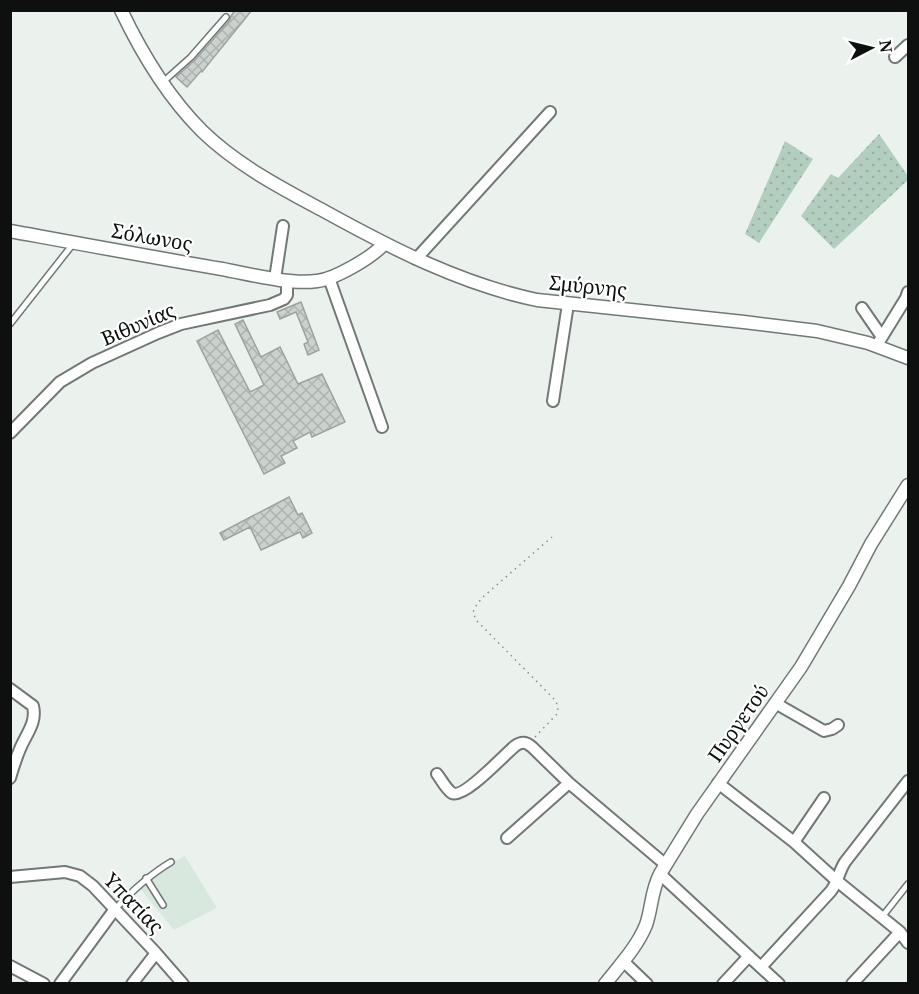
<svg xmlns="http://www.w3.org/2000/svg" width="919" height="994" viewBox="0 0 919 994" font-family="'Noto Serif',serif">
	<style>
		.built { fill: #d9e8df }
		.grass { fill: url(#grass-dots) }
		.building { fill: url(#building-cross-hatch); stroke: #9ca39f; stroke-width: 1.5 }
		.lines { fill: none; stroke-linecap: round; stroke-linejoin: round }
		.service-casing { stroke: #727875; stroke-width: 8 }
		.minor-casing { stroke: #727875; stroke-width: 14 }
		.tertiary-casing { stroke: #727875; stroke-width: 15 }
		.path { stroke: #8a8e8c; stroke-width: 1.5; stroke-dasharray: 1.5 4.5; stroke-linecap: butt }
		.service { stroke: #fff; stroke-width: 5 }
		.minor { stroke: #fff; stroke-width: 10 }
		.tertiary { stroke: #fff; stroke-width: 12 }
		.labels { text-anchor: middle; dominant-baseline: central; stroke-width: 4.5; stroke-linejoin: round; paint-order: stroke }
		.street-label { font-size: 20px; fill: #0e100f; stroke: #fff }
	</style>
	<defs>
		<pattern id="grass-dots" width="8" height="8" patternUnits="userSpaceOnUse" patternTransform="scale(1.5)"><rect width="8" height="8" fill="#b2cebf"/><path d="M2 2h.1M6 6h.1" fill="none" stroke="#98b0a3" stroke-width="1.8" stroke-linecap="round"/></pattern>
		<pattern id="building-cross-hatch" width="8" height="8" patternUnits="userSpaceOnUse" patternTransform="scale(1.5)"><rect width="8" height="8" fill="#cbd2ce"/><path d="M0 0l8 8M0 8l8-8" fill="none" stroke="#adb3b0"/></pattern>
	</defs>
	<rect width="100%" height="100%" fill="#ebf2ee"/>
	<path class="built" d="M185,856L217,908L174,930L138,886L153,873Z"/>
	<path class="grass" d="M879,134L908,176V180L834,249L801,216L831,174L838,178Z
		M785,141L813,159L759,243L745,234Z"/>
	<path class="building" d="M235,10H252L202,72L201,71L187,87L176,77L195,60L230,20L231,16Z
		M301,302L319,350L308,355L304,344L308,342L296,312L280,319L277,312Z
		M243,320L261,357L280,347L298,384L322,374L345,422L312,437L310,432L293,441L297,448L281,456L285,463L264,474L197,341L218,330L250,392L264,385L235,324Z
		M289,497L298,515L302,513L312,533L303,538L300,532L261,550L250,527L224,540L220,533Z"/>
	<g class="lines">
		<g class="service-casing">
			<path id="service" d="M163,82L191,57L226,17
				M10,324L73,244
				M146,878L163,905
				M115,909C132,891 149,875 171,862
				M882,917L908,884"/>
		</g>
		<g class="minor-casing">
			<path id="minor" d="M895,57L908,45
				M416,259L550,112
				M329,278L382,427
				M275,279L283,226
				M862,308L882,337
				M877,345L906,298L908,292
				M553,401L568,304
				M10,433L60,382L92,363L158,333L181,324L270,305L284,299L287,295V281
				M10,689L33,706C37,723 26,734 20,749C16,758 13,768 10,778
				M775,703L824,731L832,729L838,725
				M437,774C441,779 446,789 452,793C464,799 505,754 515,746C522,741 526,742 532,747L569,783L666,865
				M718,783L794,842L837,881L900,932L908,943
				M507,838L569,783
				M794,842L824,798
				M660,874L779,984
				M10,877L65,872L80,876L93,886L156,953L183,984
				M623,961L647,984
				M10,966L44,984
				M761,967L831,891C838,882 839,871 845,862L908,781
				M60,984L115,909
				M132,984L156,953
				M723,984L749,956
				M852,984L900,932"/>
		</g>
		<g class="tertiary-casing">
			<path id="tertiary" d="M121,10C141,52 169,98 202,131C237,165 281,188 324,211C391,248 461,284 537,300L744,322L817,331L868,343L908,358
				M10,231C81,244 151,257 222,269C249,274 290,285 317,281C335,279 371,258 384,244
				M605,984C620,965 637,947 646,925C652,908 651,891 660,874L697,814L801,667L849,586L871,544L908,485"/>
		</g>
		<path class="path" d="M535,737L557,714L558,708L556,701L476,620L473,612L477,604L484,596L552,537"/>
		<use href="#service" class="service"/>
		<use href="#minor" class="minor"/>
		<use href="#tertiary" class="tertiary"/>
	</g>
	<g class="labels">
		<g class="street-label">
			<text transform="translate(152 237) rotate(10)">Σόλωνος</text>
			<text transform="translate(588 286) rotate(6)">Σμύρνης</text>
			<text transform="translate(138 324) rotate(-23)">Βιθυνίας</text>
			<text transform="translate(738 723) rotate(-55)">Πυργετού</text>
			<text transform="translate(134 903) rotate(46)">Υπατίας</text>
		</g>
	</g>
	<rect width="919" height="994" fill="none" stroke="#0e100f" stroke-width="24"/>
	<g transform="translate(871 48) rotate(83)" stroke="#ffffff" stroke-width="4.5" paint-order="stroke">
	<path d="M0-4.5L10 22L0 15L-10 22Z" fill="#0e100f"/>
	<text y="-9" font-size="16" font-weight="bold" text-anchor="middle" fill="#0e100f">N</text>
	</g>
</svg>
